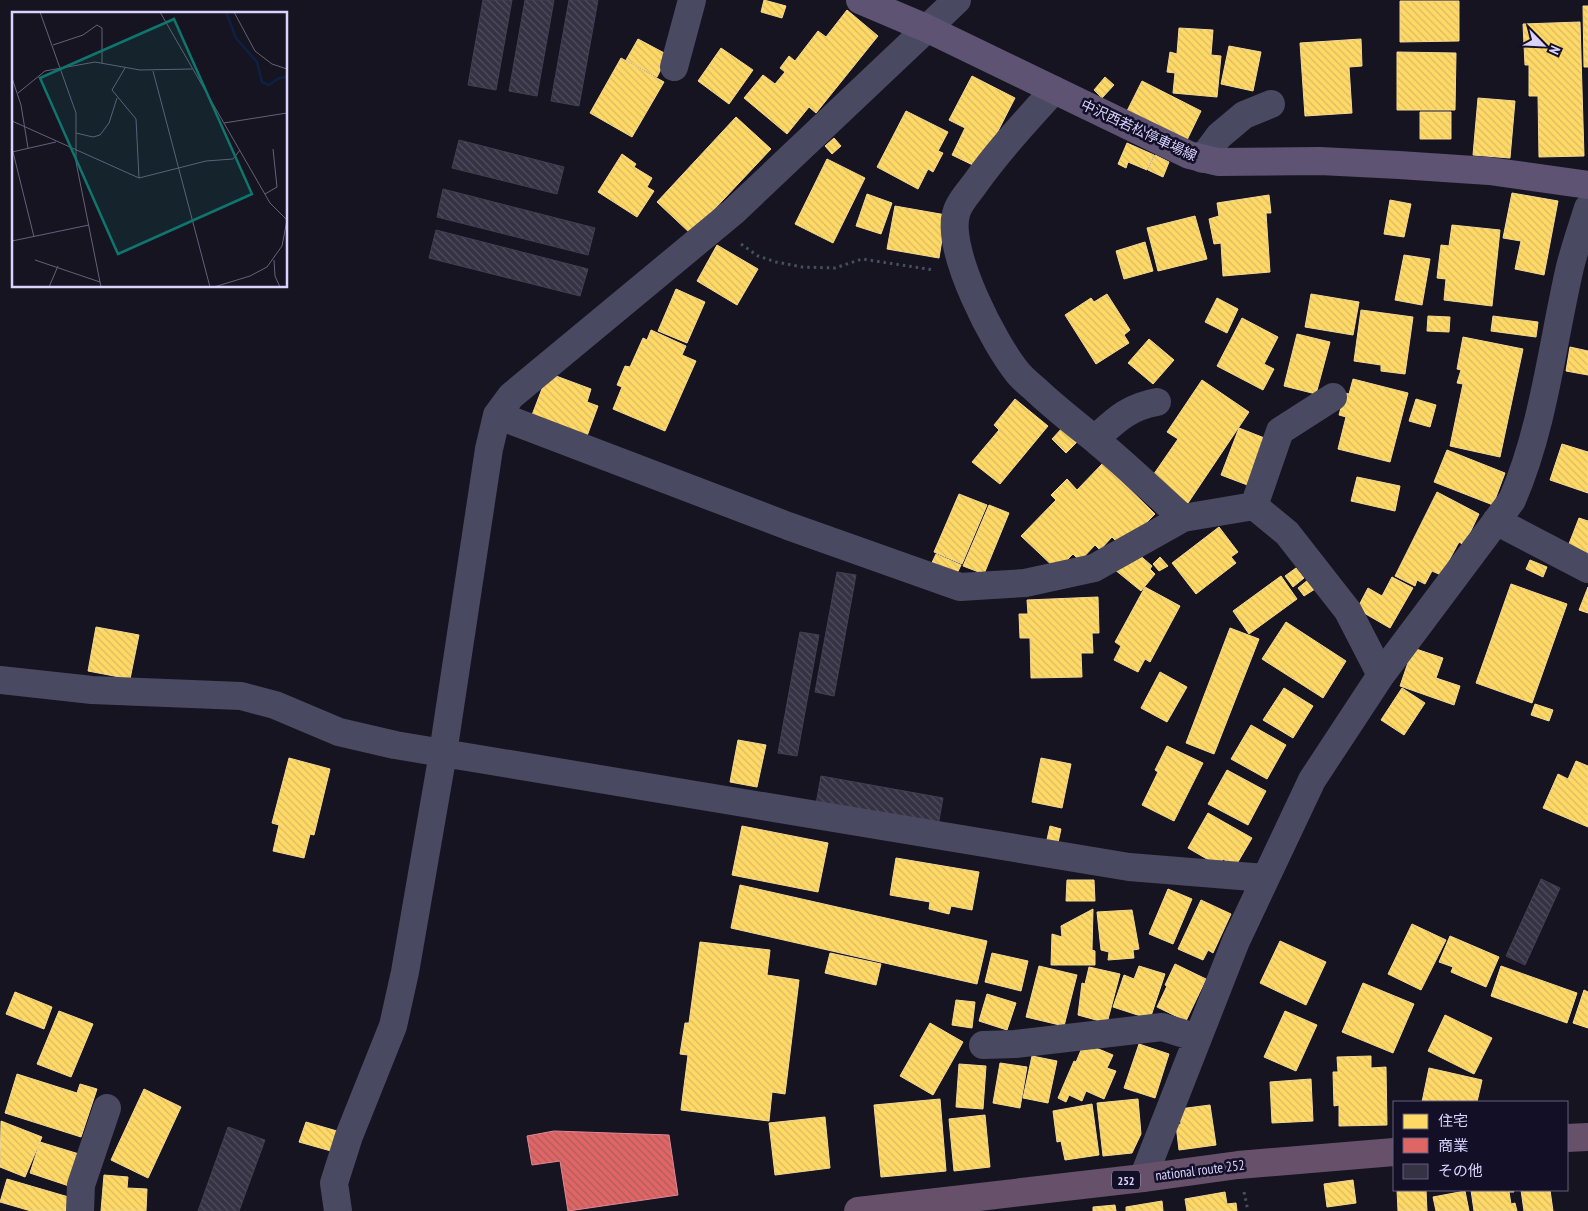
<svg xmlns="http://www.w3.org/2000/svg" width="1588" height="1211" viewBox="0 0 1588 1211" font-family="'PT Sans Narrow','Noto Sans JP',sans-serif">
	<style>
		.homes { fill: url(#homes-back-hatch); stroke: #f4d894 }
		.shops { fill: url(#shops-back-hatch); stroke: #de8794 }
		.building { fill: url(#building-back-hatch); stroke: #433f54 }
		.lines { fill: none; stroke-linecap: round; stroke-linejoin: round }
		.path { stroke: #44505f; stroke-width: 3; stroke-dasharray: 2.5 4; stroke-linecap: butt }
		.minor { stroke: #4a4962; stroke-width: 28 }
		.major { stroke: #5e5373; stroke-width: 28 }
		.highway { stroke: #67516a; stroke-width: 28 }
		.labels { text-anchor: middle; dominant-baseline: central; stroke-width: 5; stroke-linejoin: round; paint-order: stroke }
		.shield { fill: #130f26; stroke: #9e99be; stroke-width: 1 }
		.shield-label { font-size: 12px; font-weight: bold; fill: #d9d4ff }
		.street-label { font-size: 14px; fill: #d9d4ff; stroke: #130f26 }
		.inset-river { fill: none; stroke: #0d2144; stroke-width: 2.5 }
		.inset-road { fill: none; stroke: #64617a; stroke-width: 1 }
		.view { fill: #0f766e; fill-opacity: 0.15; stroke: #0f766e; stroke-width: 2.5 }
		.inset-edge { fill: none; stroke: #d9d4ff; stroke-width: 2.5 }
	</style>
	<defs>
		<pattern id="homes-back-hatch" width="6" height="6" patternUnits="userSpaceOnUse" patternTransform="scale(1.25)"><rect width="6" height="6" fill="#ffd966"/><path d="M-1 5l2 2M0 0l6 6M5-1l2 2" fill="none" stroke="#d9ba61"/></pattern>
		<pattern id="shops-back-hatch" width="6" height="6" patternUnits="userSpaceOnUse" patternTransform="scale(1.25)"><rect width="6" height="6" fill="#e06666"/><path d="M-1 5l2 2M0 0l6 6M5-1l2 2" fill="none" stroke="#b05b5e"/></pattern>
		<pattern id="building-back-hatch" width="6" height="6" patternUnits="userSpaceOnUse" patternTransform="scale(1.25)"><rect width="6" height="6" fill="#343243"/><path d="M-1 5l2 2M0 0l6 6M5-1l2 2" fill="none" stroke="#514f5f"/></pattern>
	</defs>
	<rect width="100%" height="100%" fill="#161421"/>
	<path class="homes" d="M764,0L786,6L782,18L761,12Z
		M1400,1H1459V41L1400,42Z
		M1583,6H1588V67H1584Z
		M847,10L878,36L816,113L809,107L787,134L744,98L763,75L775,84L785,72L780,68L789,56L795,61L818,31L826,37Z
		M1580,22L1584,156L1539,157L1538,96H1529V65H1525L1523,24Z
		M1179,28L1213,30L1211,55L1221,56L1217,97L1173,93L1175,73L1167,72L1170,52L1177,54Z
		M638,39L668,55L657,77L626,60Z
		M1361,39L1362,66L1349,67L1352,113L1305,116L1300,43Z
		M1229,46L1261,52L1253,91L1221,84Z
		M721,48L753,70L729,104L698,81Z
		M1397,52L1456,53L1455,110H1397Z
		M621,58L664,82L632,137L590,113Z
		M972,76L1015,98L979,168L952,155L965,128L949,120Z
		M1105,77L1114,85L1102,98L1094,90Z
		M1142,81L1201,111L1186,142L1126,113Z
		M1478,98L1515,101L1510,158L1473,155Z
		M906,111L948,132L938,151L943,153L933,172L928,169L918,189L877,167Z
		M1420,112H1451V139H1420Z
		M736,117L771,149L691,234L657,202Z
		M834,138L841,146L832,154L825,146Z
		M1127,143L1154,155L1147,170L1128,162L1126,168L1118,164Z
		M622,154L636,164L634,167L652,178L647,187L654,191L637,217L598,192Z
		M1155,155L1169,162L1163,177L1148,170Z
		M827,159L865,178L833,243L795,224Z
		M1512,193L1558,201L1544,275L1515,269L1521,241L1503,238Z
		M867,194L892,203L881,234L856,226Z
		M1269,195L1271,213H1266L1270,272L1223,276L1221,243L1214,244L1209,219L1219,216L1217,203Z
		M1390,200L1411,204L1404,237L1384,234Z
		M895,206L946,215L939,258L887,249Z
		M1195,216L1207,259L1158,271L1147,228Z
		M1452,225L1500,230L1492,306L1444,300L1446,279L1437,278L1441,245L1449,246Z
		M1145,242L1153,271L1124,279L1116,251Z
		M717,245L758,269L737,305L697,281Z
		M1404,255L1430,259L1422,305L1395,300Z
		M676,289L705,302L687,343L658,331Z
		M1107,294L1130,330L1124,335L1129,343L1096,364L1065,315L1091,298L1094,302Z
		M1311,294L1359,302L1353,335L1305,327Z
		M1217,298L1238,309L1227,333L1205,322Z
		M1361,310L1413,317L1405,374L1381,371V365L1354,361Z
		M1428,316L1450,317L1449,332L1427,331Z
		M1493,316L1538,322L1536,337L1491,331Z
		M1242,318L1278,337L1264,364L1274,369L1263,390L1217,366Z
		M651,330L686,346L682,355L696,361L665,431L613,409L622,387L617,385L625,366L630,367L643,338L647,340Z
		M1297,334L1330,342L1316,394L1284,386Z
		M1463,337L1523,349L1500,457L1450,446L1463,384L1457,383L1461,370L1457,369Z
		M1149,339L1174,360L1153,384L1128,363Z
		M1570,347L1588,351V375L1566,371Z
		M548,373L591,389L587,402L598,406L587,436L532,415Z
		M1353,379L1408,393L1390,462L1338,449L1346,417L1339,415L1345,393L1349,394Z
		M1202,380L1249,412L1186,506L1149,481L1178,439L1167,432Z
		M1015,399L1048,426L1000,484L972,462L999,430L994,425Z
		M1416,399L1436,405L1430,427L1409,421Z
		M1063,427L1078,441L1066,453L1052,439Z
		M1239,428L1267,439L1250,486L1221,475Z
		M1562,444L1588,452V493L1550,480Z
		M1447,450L1505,473L1493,505L1434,482Z
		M1103,463L1155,514L1131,538L1127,534L1118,543L1112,537L1100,550L1095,545L1080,561L1073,554L1057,570L1021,536L1056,500L1051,495L1067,479L1077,490Z
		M1357,477L1400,486L1395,511L1351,501Z
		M1437,492L1479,514L1464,545L1459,542L1441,575L1432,571L1425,584L1417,580L1415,586L1395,576Z
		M959,494L987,505L962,564L934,552Z
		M989,505L1009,513L984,574L963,566Z
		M1579,518L1588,521V558L1567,549Z
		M1219,527L1238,552L1231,557L1236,563L1196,594L1172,563Z
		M1136,552L1152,566L1150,569L1155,574L1141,591L1114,569Z
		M936,554L961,565L954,580L929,569Z
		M1160,557L1168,566L1159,571L1153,564Z
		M1530,560L1547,567L1543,577L1526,569Z
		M1296,568L1304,578L1293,587L1285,576Z
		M1281,576L1297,599L1249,634L1233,611Z
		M1392,577L1413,588L1390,628L1357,609L1368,588L1382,596Z
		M1308,580L1315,589L1304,596L1298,588Z
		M1511,584L1567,604L1532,703L1476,683Z
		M1145,587L1180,606L1150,662L1145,659L1138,672L1114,660L1121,646L1115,642Z
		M1588,587V613L1579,610Z
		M1098,597L1099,633H1092L1093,653H1081L1082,677L1031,678L1030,638H1020L1019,614H1028L1027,600Z
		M1286,622L1346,661L1323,698L1262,659Z
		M96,627L139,635L130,679L88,671Z
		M1230,628L1259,639L1214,754L1186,743Z
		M1413,648L1443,658L1436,678L1460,686L1454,705L1400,686Z
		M1160,672L1187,687L1167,722L1141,708Z
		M1284,688L1313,706L1293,738L1263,720Z
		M1402,688L1425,703L1404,735L1381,720Z
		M1535,704L1553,710L1549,721L1531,715Z
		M1251,725L1286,745L1267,779L1231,759Z
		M738,740L766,745L757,787L730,782Z
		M1167,746L1203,763L1174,821L1142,805L1158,772L1155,770Z
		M289,758L330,769L314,835L310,834L304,858L273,851L279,825L272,823Z
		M1041,758L1071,764L1062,808L1032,802Z
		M1576,761L1588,766V827L1543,808L1558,774L1568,779Z
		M1227,770L1266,791L1248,825L1208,804Z
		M1208,813L1252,838L1235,867L1223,859L1219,866L1188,848Z
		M742,826L828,843L818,892L732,875Z
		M1050,826L1061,829L1057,847L1046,844Z
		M896,858L979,872L972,910L951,906L949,914L929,909L930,902L890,895Z
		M1067,880H1094L1095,901H1066Z
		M740,885L987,941L977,984L731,928Z
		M1168,889L1192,899L1173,944L1149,934Z
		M1201,900L1231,914L1213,953L1208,950L1203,960L1178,949Z
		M1093,909L1092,950L1095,951V965H1051L1052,934L1062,937L1061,926Z
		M1132,910L1139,949L1133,950L1134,958L1108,960L1109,952L1101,950L1097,912Z
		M1412,924L1446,940L1421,990L1388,974Z
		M1450,936L1499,957L1486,987L1451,972L1453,967L1439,962Z
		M1280,941L1326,962L1306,1005L1260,983Z
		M700,942L770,950L767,975L799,980L785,1094L772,1092L769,1121L681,1110L688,1055L680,1054L685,1023H689Z
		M830,953L881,964L876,985L825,973Z
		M992,953L1028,961L1021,991L985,982Z
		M1175,964L1206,979L1186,1021L1157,1007L1167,986L1165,985Z
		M1039,966L1077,975L1064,1026L1026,1017Z
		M1139,966L1165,974L1150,1019L1113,1007L1124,975L1134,979Z
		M1501,966L1577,993L1567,1023L1491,996Z
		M1089,967L1120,974L1107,1023L1078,1015L1082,983L1085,984Z
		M1363,983L1414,1004L1393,1053L1342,1032Z
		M1584,990L1588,992V1028L1573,1023Z
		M15,992L52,1007L44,1029L6,1014Z
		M987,994L1016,1003L1007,1030L979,1021Z
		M956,1000L975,1002L972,1028L952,1025Z
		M59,1011L93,1024L71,1077L37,1064Z
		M1285,1011L1317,1025L1296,1071L1264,1057Z
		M1445,1015L1492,1038L1474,1074L1428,1051Z
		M930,1023L963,1042L933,1095L900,1076Z
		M1084,1043L1113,1055L1107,1068L1116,1071L1104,1099L1086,1091L1082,1101L1069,1095L1066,1102L1058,1098L1074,1061L1076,1062Z
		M1139,1044L1169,1054L1155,1098L1124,1088Z
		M1032,1056L1057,1061L1048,1103L1023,1098Z
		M1371,1056V1068L1386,1067L1387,1125L1339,1126V1105L1334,1106L1333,1072H1338L1337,1057Z
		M1000,1063L1027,1067L1020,1108L993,1103Z
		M959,1064L986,1066L983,1109L956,1107Z
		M1429,1068L1482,1080L1477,1102H1422Z
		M17,1074L77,1093L80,1084L97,1089L81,1137L5,1113Z
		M1311,1079L1313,1121L1272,1123L1270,1082Z
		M144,1089L181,1107L148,1178L111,1160Z
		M940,1099L946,1171L881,1177L874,1105Z
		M1138,1099L1141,1134L1132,1153L1103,1156L1097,1103Z
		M1092,1104L1099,1155L1065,1160L1061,1141L1057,1142L1053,1111Z
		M1210,1105L1216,1145L1179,1150L1176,1125L1181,1124L1179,1109Z
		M985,1115L990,1167L954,1171L949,1119Z
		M825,1117L830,1168L775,1175L769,1123Z
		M1,1121L42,1137L25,1177L0,1167Z
		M306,1122L337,1131L331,1151L299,1142Z
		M40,1142L79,1154L69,1186L30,1173Z
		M104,1175L128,1177L127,1188L147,1189L146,1211H101Z
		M7,1179L72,1198L68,1211H31L0,1202Z
		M1353,1180L1356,1203L1327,1207L1324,1184Z
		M1397,1190H1426L1427,1211H1398Z
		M1471,1190H1513L1514,1192H1509L1511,1204L1515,1203L1517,1211H1474Z
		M1521,1190H1550L1553,1211H1524Z
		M1465,1191L1469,1211H1436L1433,1197Z
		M1225,1192L1227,1204L1236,1203L1237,1211H1187L1185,1199Z
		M1162,1201L1163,1211H1126V1207Z
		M1115,1205L1116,1211H1093V1207Z"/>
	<path class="shops" d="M554,1131L669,1135L678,1195L568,1211L560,1161L532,1165L527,1136Z"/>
	<path class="building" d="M483,0H512L496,90L468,85Z
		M525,0H554L537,96L509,91Z
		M569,0H598L579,106L551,101Z
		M459,140L564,167L557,194L452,168Z
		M443,189L595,228L588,255L437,217Z
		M436,230L588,269L580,296L429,258Z
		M837,572L856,575L834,696L815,692Z
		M800,632L819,635L797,756L778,753Z
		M821,776L943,798L938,826L816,804Z
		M1541,879L1560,888L1525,965L1506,956Z
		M228,1127L265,1140L239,1211H198Z"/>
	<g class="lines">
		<path class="path" d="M741,244L758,256L776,262L802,267L835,268L862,259L934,270
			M1244,1192L1248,1211"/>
		<path class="minor" d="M674,67L692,0
			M1054,90C1026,121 998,151 974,185C968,193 958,204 956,214C946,251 994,344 1018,373C1023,379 1029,384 1035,389C1055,408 1077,425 1098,442C1127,466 1155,493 1183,518
			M1202,159L1219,136L1244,115L1271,104
			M497,415L788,526L960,587L1025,583L1094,568L1183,518L1254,506L1287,533L1348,611L1381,675
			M1095,439C1115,421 1128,407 1157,402
			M1254,506L1280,431L1333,397
			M1496,521L1588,569
			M0,680L92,690L241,696L275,705L339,732L395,745L1129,867L1265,878
			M983,1045L1015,1044L1162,1027L1198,1038
			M1143,1178L1236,941L1312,780L1381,675L1512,500C1544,426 1552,345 1570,267C1575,247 1582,227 1588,208
			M80,1211L81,1185L107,1108
			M338,1211L334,1183L349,1136L393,1026L405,972L443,753L489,449L497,415L511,396L733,212L957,0"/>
		<path class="major" d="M860,0L926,28L1189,155L1218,162L1320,161L1399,165L1489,171L1588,185"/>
		<path class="highway" d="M1567,1138L1588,1137
			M858,1211L1143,1178L1238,1165L1394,1152"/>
	</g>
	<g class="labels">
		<rect class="shield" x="1112" y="1170.5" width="28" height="19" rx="4"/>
		<g class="shield-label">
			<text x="1126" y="1180">252</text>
		</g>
		<g class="street-label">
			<text transform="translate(1139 130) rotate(25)">中沢西若松停車場線</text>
			<text transform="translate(1200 1170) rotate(-7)">national route 252</text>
		</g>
	</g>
	<g transform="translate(12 12)">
		<rect width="275" height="275" fill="#161421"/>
		<path class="inset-river" d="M214,0L224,26L245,50L250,70L257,73L267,66L275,65"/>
		<path class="inset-road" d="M28,0L64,101V150L89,275M148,0L258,191L275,208M222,0L243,39L260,52L275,57M41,33L71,23L85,13L90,16V51M113,56L100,78L124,107L127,166M141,59L198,275M0,66L9,93L16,136M6,81L33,59L83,50L128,58L180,57M0,109L127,166L194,149L221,147L228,138M212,111L275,101M64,121L81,125L88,123L97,111L105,86M0,140L44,130M1,140L22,225M253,182L265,175L261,137M0,229L77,213M23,248L88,270M262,248L263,264L268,275M37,275L46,254M202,275L238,264L255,255L270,234L275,208"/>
		<path class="view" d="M162,7L240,182L106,242L28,66Z"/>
		<rect width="275" height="275" class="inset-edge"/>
	</g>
	<rect x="1393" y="1101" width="175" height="90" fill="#130f26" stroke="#625e7d"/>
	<rect x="1403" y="1114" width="25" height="15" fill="#ffd966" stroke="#625e7d"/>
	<text x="1438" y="1126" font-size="15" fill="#d9d4ff">住宅</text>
	<rect x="1403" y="1138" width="25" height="15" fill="#e06666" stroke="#625e7d"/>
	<text x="1438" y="1151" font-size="15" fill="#d9d4ff">商業</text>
	<rect x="1403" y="1164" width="25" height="15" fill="#343243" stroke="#625e7d"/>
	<text x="1438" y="1176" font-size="15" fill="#d9d4ff">その他</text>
	<g transform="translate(1543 45) rotate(114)" stroke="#130f26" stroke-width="4" paint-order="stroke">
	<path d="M0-4L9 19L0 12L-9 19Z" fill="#d9d4ff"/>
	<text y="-8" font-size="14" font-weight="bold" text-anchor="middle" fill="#d9d4ff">N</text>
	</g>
</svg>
